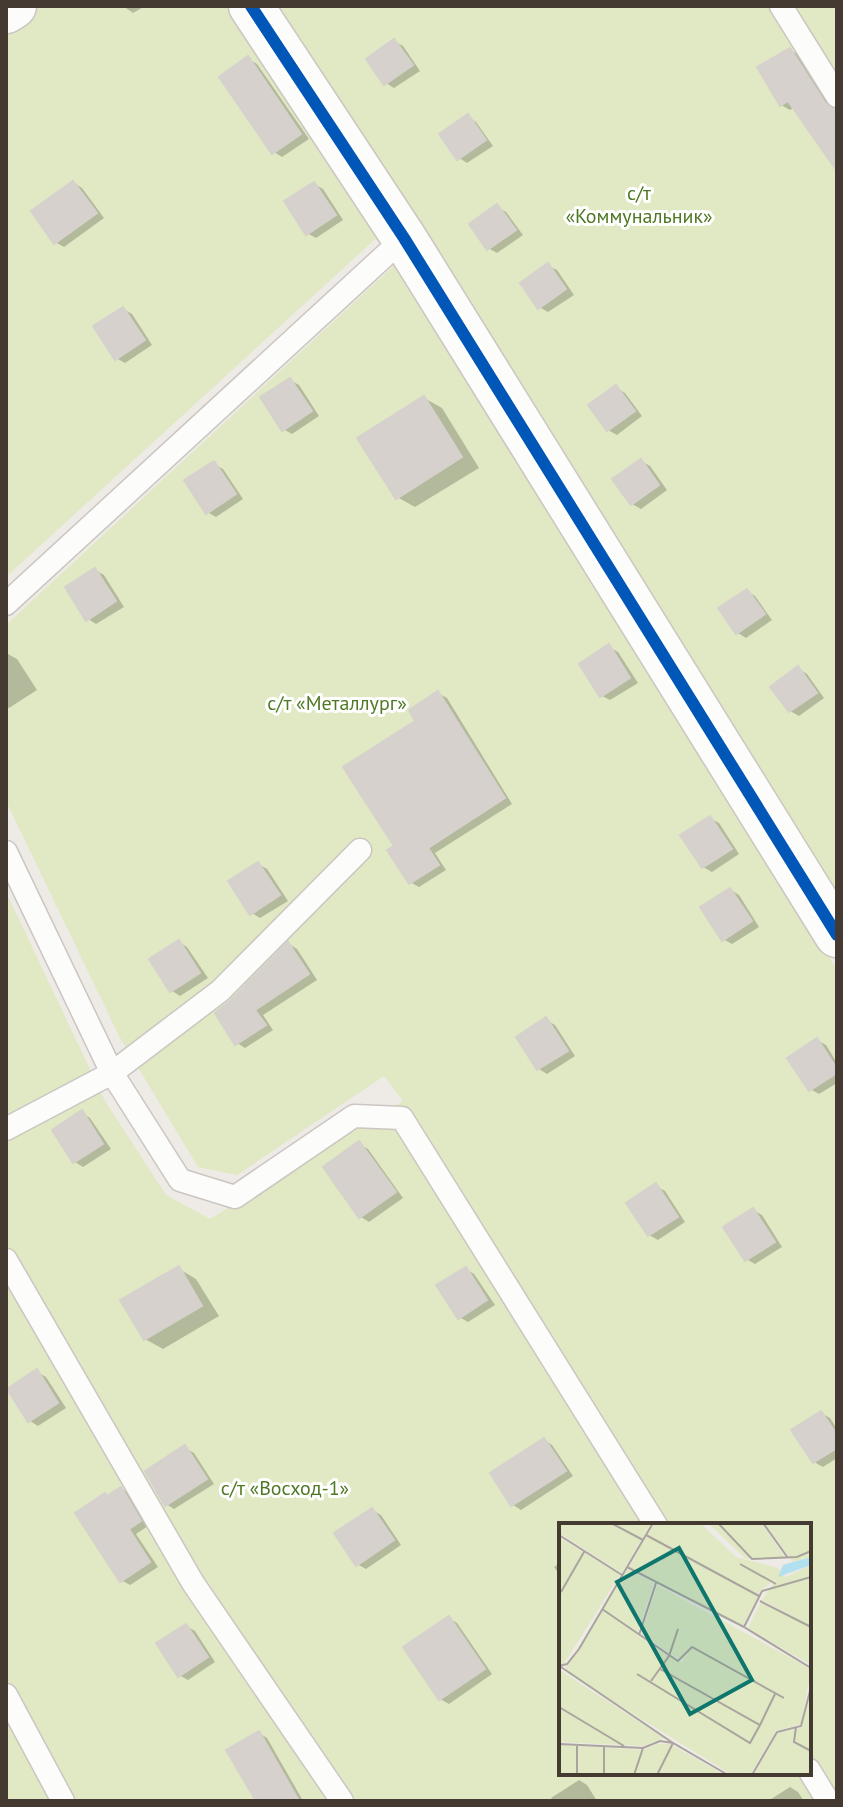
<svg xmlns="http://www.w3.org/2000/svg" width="843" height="1807" viewBox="0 0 843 1807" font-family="'PT Sans',sans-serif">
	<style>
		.green { fill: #e0e9c3; fill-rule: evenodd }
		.shadow { fill: #0003 }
		.building { fill: #d6d1cd; stroke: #d6d1cc; stroke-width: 2 }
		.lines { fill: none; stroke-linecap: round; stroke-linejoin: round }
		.service-casing { stroke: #cbc6c2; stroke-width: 25 }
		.minor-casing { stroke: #cbc6c2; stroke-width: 47 }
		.service { stroke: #fcfcfb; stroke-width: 22 }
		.minor { stroke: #fcfcfb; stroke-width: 44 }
		.cycleway-casing { stroke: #fff; stroke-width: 17 }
		.cycleway { stroke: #0057b8; stroke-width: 12 }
		.labels { text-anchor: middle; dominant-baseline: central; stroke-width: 6; stroke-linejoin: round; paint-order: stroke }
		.park-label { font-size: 20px; fill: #4f7823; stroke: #fff }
		.inset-road { fill: none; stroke: #aaa49e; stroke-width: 2 }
		.view { fill: #0f766e; fill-opacity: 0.15; stroke: #0f766e; stroke-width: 4 }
		.inset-edge { fill: none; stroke: #443a32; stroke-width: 4 }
	</style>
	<rect width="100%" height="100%" fill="#eeeae6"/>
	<path class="green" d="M40,6H233L383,232L6,577V26Z
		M276,6H837V894Z
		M400,260L713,773L837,969V1801H6V892L105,1101L166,1195L210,1219L403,1101L384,1076L237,1175L198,1167L119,1036L6,801V625ZM561,1525H809V1773H561Z"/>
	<path class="shadow" d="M123,6H145L133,13Z
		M395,42L403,46L420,71L394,88L386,83Z
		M790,50L799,55L837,113V147L795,107L790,110L781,105Z
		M249,59L257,64L309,139L282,157L274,152Z
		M468,117L476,122L493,146L467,163L459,158Z
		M74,183L82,188L104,218L64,247L55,242Z
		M314,184L323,189L343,220L316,238L307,233Z
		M497,207L506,212L523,235L497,253L488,248Z
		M548,266L557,270L574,295L548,312L539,307Z
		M123,309L132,314L152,345L125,363L116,358Z
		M290,380L299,385L319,416L292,434L283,429Z
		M617,388L625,393L642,416L617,435L608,430Z
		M424,398L442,408L479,468L415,507L397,497Z
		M641,461L650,466L667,490L641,509L632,504Z
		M214,464L223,469L243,499L216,517L207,512Z
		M95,570L104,575L124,607L96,624L88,619Z
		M747,591L755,596L772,620L746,638L738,633L721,609Z
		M609,647L618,652L638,683L610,700L602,696Z
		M8,654L17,659L37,690L9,708L6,706Z
		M799,669L807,674L824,698L799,716L790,711Z
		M438,693L447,698L512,804L435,853L446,870L419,887L410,882L397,847L418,721Z
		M710,818L719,823L739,854L712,872L703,867Z
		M258,864L267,869L288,901L260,918L252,913Z
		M731,890L739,895L759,927L732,944L723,939Z
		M179,942L187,947L208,978L180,996L172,991Z
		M289,944L297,949L317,980L263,1015L273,1030L245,1048L237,1043L231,1002Z
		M546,1020L555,1025L575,1056L547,1074L539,1069Z
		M817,1040L826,1045L837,1063V1083L819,1094L810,1089Z
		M82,1113L90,1118L111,1149L83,1167L75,1162Z
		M359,1144L368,1149L403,1198L369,1222L361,1217L325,1168Z
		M656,1186L665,1191L685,1222L658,1240L649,1235Z
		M753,1210L762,1215L782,1247L755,1264L746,1259Z
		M179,1269L196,1279L219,1316L163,1349L145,1339Z
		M466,1269L474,1274L495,1305L468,1322L459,1317Z
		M37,1372L46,1377L66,1408L38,1426L30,1421Z
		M821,1413L830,1418L837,1429V1458L823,1467L814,1462Z
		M544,1440L552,1445L573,1476L521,1510L513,1505L492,1474Z
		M185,1448L194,1453L214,1484L174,1509L166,1504Z
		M121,1489L130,1494L148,1526L136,1534L158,1567L130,1585L121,1580L108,1497Z
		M372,1510L381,1515L401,1545L366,1569L357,1564Z
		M561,1562V1577L554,1567Z
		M449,1618L457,1623L492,1674L449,1704L440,1699Z
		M186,1626L195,1631L215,1662L188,1680L179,1675Z
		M259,1733L267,1738L302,1799L297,1801H258Z
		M579,1780L587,1785L597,1801H553L551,1798Z
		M790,1787L798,1792L804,1801H768Z"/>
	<path class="building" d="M394,39L413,65L384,85L366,59Z
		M790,48L825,103L837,111V171L788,101L780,106L757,67Z
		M248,56L301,134L272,154L219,77Z
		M468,114L486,140L457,160L439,134Z
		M73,181L97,213L54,244L31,211Z
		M314,182L336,215L306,235L284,201Z
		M497,204L516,230L487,250L469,224Z
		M548,263L566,289L538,309L520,283Z
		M123,307L145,340L115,360L93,326Z
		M290,378L312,411L282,431L260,397Z
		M616,385L635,411L607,431L588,405Z
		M424,396L462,457L396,499L357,438Z
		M641,459L659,485L631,505L612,479Z
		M214,461L236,494L206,514L184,480Z
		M95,568L116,601L86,621L65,587Z
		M747,589L765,614L736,634L718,608Z
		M609,644L630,678L600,697L579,664Z
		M798,666L817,693L789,712L770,687Z
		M438,691L505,798L428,848L439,865L409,884L387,850L394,846L343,767L415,721L409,710Z
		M710,816L732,849L702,868L680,835Z
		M258,862L280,895L250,915L228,881Z
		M730,888L752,921L722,941L700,907Z
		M179,940L200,973L170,992L149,959Z
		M288,942L309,974L255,1010L266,1025L235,1045L215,1013L230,1001Z
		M546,1017L568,1051L537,1070L516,1037Z
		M817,1038L837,1069V1073L809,1091L787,1058Z
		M82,1110L103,1144L73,1163L52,1130Z
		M359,1141L396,1192L359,1218L323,1167Z
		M656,1183L678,1217L648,1236L626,1203Z
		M753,1208L775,1242L745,1261L723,1227Z
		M179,1266L202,1306L144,1340L120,1300Z
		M466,1267L487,1300L458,1319L436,1285Z
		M37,1369L58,1403L28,1422L7,1389Z
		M821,1411L837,1435V1448L813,1463L791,1430Z
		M544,1438L566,1471L511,1506L490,1473Z
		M185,1445L207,1479L165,1506L145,1471Z
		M121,1487L141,1521L129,1529L150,1562L120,1582L75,1513L105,1493L107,1496Z
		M372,1508L394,1540L356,1566L334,1533Z
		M449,1616L485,1669L439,1700L403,1647Z
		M186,1624L208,1657L178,1677L156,1643Z
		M259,1731L299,1801H256L226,1750Z"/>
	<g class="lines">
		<g class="service-casing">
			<path id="service" d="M781,6L837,96
				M6,604L404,238
				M6,852L112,1073L180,1180L235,1197L354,1116L402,1118L656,1525
				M6,1129L112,1073L220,991L360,850
				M6,1260L193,1583L342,1801
				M6,1695L63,1801
				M809,1770L828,1801"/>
		</g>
		<g class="minor-casing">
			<path id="minor" d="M251,6L404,238L837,935
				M6,11L14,6"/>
		</g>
		<use href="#service" class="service"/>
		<use href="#minor" class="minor"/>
		<g class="cycleway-casing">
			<path id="cycleway" d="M251,6L404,238L837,935"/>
		</g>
		<use href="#cycleway" class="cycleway"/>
	</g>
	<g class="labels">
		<g class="park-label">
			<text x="639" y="193">с/т<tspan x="639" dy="23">«Коммунальник»</tspan></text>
			<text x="337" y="703">с/т «Металлург»</text>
			<text x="285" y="1488">с/т «Восход-1»</text>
		</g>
	</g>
	<g transform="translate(559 1523)">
		<rect width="252" height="252" fill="#eeeae6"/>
		<path d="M0,0H92L63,50L0,10ZM95,0H141L177,34L219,45L227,54L252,42V103L203,77L218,55L202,67L184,103L70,44ZM149,0H202L226,34L187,36ZM205,0H252V34L234,39ZM0,14L61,52L4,142L0,140ZM68,46L95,60L78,112L119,139H123L132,123L120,136L82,111L98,62L252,146L242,201L217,208L191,252H173L5,148ZM202,79L252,105V142L189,105ZM0,145L2,148L105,215L84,223L0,219ZM252,169V252H195L218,210L241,205ZM98,221H111L166,252H0V222L84,227Z" fill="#e0e9c3"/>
		<path d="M252,34V42L219,54L224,42Z" fill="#b2e0f0"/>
		<path class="inset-road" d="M52,0L84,17M159,0L193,36L238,34L252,28M204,0L229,35M0,12L63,52M87,12L200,73M181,41L217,61M68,44L185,104M252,54L203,68L185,104L252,145M2,69L25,29M201,78L252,104M43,86L119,138L133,124L225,175M80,112L97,60M0,143L8,141L20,126L94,0M2,144L114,220L98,252M101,146L201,202L216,171M78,151L191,220L201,202M92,158L110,133L119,106M0,184L65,223M237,204L235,219L252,228M0,221L84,225L101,218L114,220L169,252M18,222V252M45,252V223M75,252L84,225M193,252L218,209L242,203L252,164"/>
		<path class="view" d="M120,25L193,157L131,191L58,59Z"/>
		<rect width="252" height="252" class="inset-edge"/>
	</g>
	<rect width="843" height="1807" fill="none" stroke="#443a32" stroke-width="16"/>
</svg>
